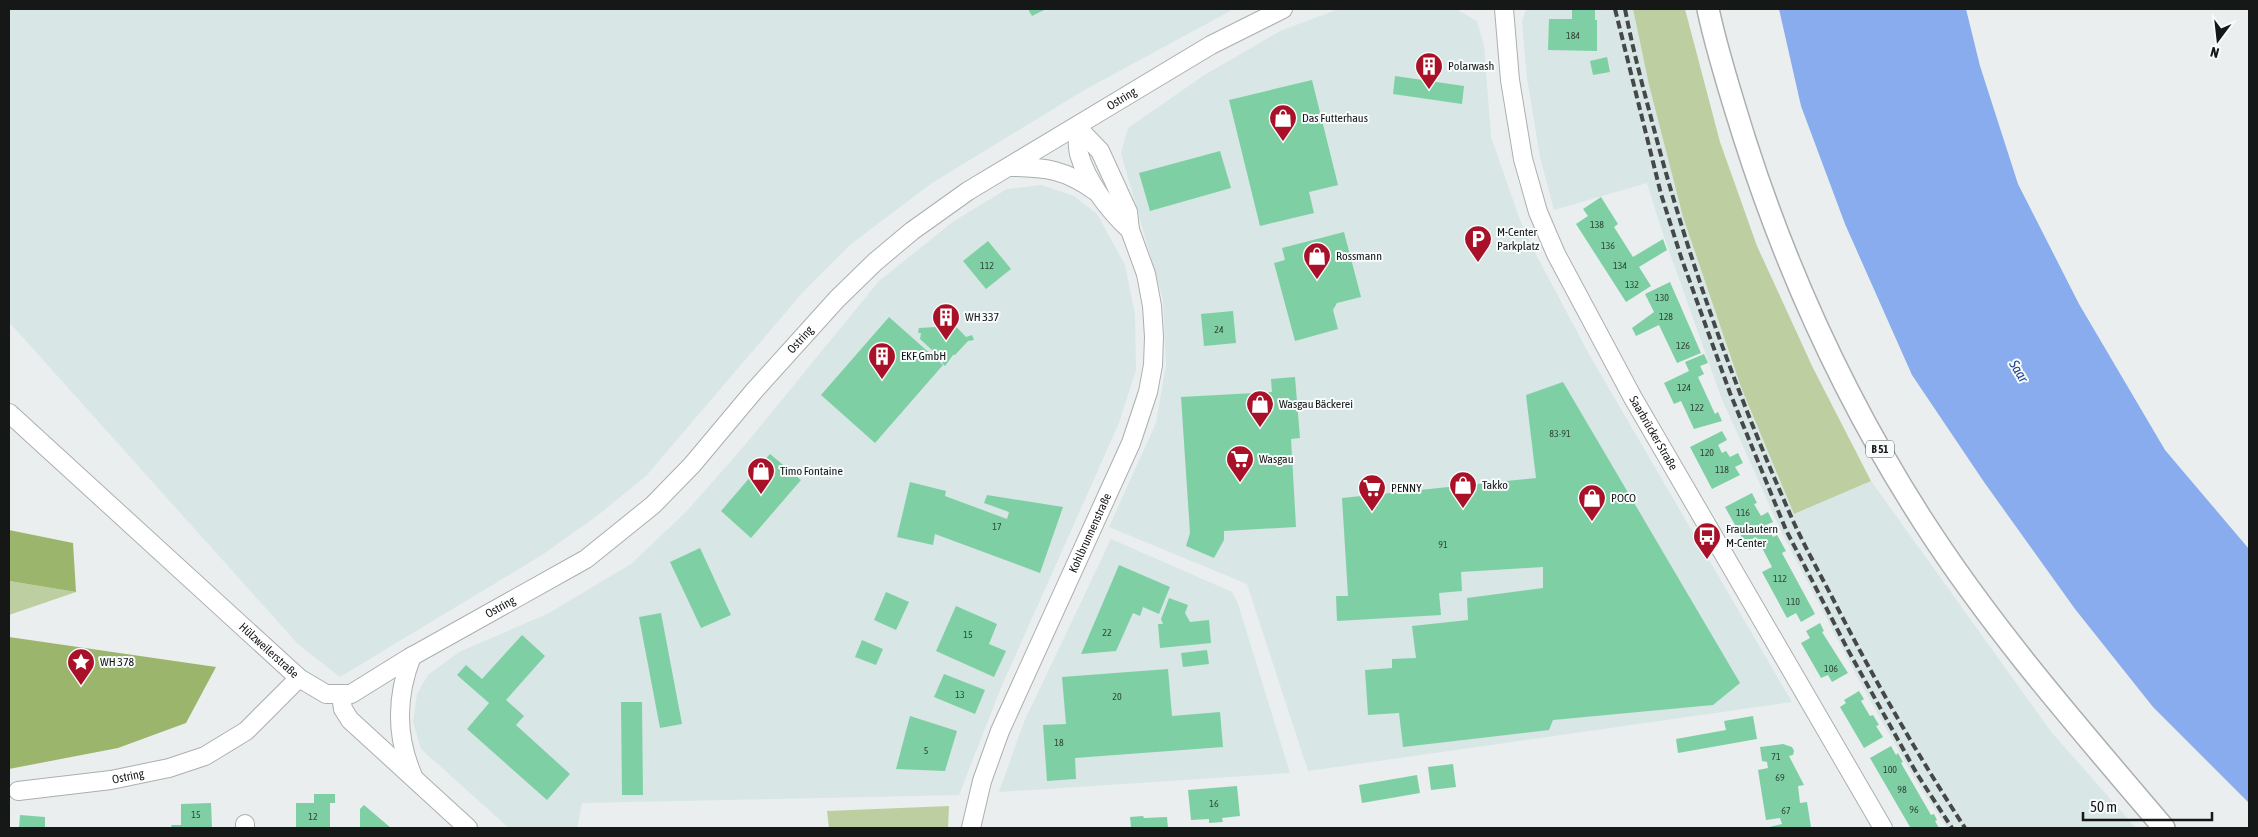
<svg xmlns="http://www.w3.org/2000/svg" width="2258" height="837" viewBox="0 0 2258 837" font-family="'Asap Condensed',sans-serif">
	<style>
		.built { fill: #d8e6e5 }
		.green { fill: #bdcfa1 }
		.forest { fill: #9bb66c }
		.water { fill: #88aced }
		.building { fill: #7ed0a4 }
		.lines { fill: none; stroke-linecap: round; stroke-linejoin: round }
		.minor-casing { stroke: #abafaf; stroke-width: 20 }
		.major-casing { stroke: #abafaf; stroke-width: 24 }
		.minor { stroke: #fff; stroke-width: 18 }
		.major { stroke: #fff; stroke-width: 21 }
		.rail { stroke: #464848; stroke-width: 4; stroke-dasharray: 8 4; stroke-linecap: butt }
		.labels { text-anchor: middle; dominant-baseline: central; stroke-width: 4; stroke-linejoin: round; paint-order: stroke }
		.number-label { font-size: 10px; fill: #30453a }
		.shield { fill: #f7fbfb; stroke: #5a5b5b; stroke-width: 1 }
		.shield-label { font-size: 11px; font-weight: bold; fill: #161717 }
		.poi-label { font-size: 12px; fill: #161717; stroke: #f7fbfb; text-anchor: start }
		.street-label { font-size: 12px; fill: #161717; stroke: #f7fbfb }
		.water-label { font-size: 14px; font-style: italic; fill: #1c418d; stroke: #f7fbfb }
	</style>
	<rect width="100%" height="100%" fill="#eaeeee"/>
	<path class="built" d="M9,9H1234L1086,89L932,183L851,244L803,292L646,476L598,515L542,555L340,677L298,644L9,322Z
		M1347,9H1456L1477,21L1484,46L1491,137L1520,220L1533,249L1590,356L1792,702L1308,771L1247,584L1109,527L1156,423L1166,365L1163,300L1121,153L1128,128L1203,76L1280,31L1336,10Z
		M1526,9H1633L1649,85L1683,217L1741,387L1794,514L1871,481L2052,733L2136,828H1947L1913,776L1861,684L1781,531L1721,397L1661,228L1647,183L1554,210L1540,157L1527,78L1522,22Z
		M1041,185L1074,196L1097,214L1125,265L1135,315L1136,370L1119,423L1000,690L959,795L582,803L577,828H509L421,749L413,722L417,694L428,675L459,652L549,613L631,564L687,511L745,445L879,281L954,221L1007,189Z
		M1111,539L1232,592L1238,604L1290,773L999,792L1024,722Z"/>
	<path class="green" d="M1633,9H1685L1720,142L1757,246L1813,368L1871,481L1794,514L1741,387L1683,217L1649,85Z
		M9,581L76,592L9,615Z
		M949,806L948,828H829L827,811Z"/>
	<path class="forest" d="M9,530L73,543L76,592L9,581Z
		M9,637L216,667L186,723L118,748L9,769Z"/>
	<path class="water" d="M1779,9H1966L1980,66L2018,184L2079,304L2165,450L2249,549V803L2153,707L2075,609L1984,482L1912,375L1845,224L1801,106Z"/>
	<path class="building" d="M1028,9H1046L1032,16Z
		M1572,9H1595V20H1597V51L1548,50L1549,19H1572Z
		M1607,57L1610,72L1593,75L1590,61Z
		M1395,76L1464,86L1462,104L1393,94Z
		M1312,80L1338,185L1309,192L1314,213L1260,226L1229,100Z
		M1220,151L1231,188L1150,211L1139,173Z
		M1601,197L1618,224L1614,227L1633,257L1663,239L1667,250L1639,267L1651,286L1626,302L1576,224L1588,216L1583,209Z
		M1344,232L1361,297L1337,303L1333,310L1338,329L1295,341L1274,263L1285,260L1282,248Z
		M988,241L1011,269L986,289L963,261Z
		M1670,282L1701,353L1677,363L1659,325L1636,336L1632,328L1654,312L1645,294Z
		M1233,311L1236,343L1204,346L1201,314Z
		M946,316L966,337L972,335L974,340L968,341L955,355H953L945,366L942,363L944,361L920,339L921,333H918L919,328L936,327Z
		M889,317L943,365L875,443L821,395Z
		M1704,354L1708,363L1700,366L1704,374L1698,377L1715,414L1718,412L1722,421L1694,429L1681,401L1674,404L1664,383L1689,371L1685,362Z
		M1295,377L1300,438L1291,439L1296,527L1224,531V540L1214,558L1186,546L1190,533L1181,397L1272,392L1271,379Z
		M1563,382L1740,683L1713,705L1553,720L1549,730L1403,747L1399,713L1368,715L1365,670L1392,668V659L1416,658L1412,626L1468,620L1467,598L1543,588V567L1461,572L1462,591L1439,593L1441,615L1337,621L1336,596H1348L1342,498L1536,478L1526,395Z
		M1722,431L1727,440L1718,445L1722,453L1726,451L1730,457L1738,453L1743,463L1735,467L1740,475L1712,489L1690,447Z
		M770,454L801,480L751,538L721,511Z
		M910,482L946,491L945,496L1007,519L1009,512L984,503L987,495L1063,507L1040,573L935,534L933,545L897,537Z
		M1752,493L1757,503L1754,504L1761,516L1768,512L1773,522L1766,525L1773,537L1777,535L1786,551L1782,553L1815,614L1801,622L1796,613L1787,618L1762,572L1772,567L1760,544L1749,550L1725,507Z
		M700,548L731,615L701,628L670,562Z
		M1119,565L1170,587L1159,614L1143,607L1140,616L1133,613L1116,651L1081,654Z
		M886,592L909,602L896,630L874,620Z
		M1169,598L1188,605L1185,613L1190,622L1209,620L1211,643L1160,648L1158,624H1163L1161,619Z
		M956,606L997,624L989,644L1006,651L994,677L936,651Z
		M661,613L682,724L660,728L639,617Z
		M1820,623L1824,631L1822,632L1848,673L1832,682L1828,675L1821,678L1801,643L1810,638L1806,631Z
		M522,635L545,656L506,700L524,716L516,725L570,774L547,800L467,729L489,703L457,675L466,665L482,679Z
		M862,640L883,649L876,665L855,657Z
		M1207,650L1209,664L1183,667L1181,653Z
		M1168,669L1172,716L1220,712L1223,747L1075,758L1076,779L1047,781L1043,725L1066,724L1062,677Z
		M944,674L985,690L975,714L934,697Z
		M1859,691L1864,699L1861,701L1870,716L1873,715L1879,725L1876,726L1883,737L1864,748L1840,707L1846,703L1844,700Z
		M621,702H642L643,795H622Z
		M910,716L957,731L945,771L896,769Z
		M1753,716L1757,739L1678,753L1676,739L1726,730L1724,721Z
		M1783,744L1792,747L1794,751L1793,755L1789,756L1804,785L1798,786L1800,803L1807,802L1811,827L1765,828L1782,824L1780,818L1766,820L1758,770L1768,768L1767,762L1762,761L1760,747Z
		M1891,746L1896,755L1898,753L1903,762L1901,763L1931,815L1934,814L1937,820L1935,821L1939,828L1910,827L1870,758Z
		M1453,764L1456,787L1431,790L1428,767Z
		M1417,775L1420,793L1362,803L1359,785Z
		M1237,786L1240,816L1222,818L1223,822L1209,823V819L1191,820L1188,790Z
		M314,794H335V803H330V828H296V803H314Z
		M211,803L212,828H172L171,825H181V804Z
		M364,805L391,828H360V809Z
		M20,815L45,817V828H19Z
		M1143,816L1144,818L1167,817L1168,828H1131L1130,817Z"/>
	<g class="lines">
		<g class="minor-casing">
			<g id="minor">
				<path id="s1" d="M1504,9L1510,80L1523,159L1538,212L1556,254L1633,398L1883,828"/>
				<path d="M1077,127C1078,136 1077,146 1079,154C1087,182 1109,211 1130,230"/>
				<path d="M1010,167C1046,167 1066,170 1095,191"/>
				<path id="s2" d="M9,413L299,678L326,694H351L409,658L586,559L653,505L692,465L754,391L837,299L875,262L912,231L968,191L1211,45L1283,9"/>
				<path d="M412,656C396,696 396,737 413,776"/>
				<path d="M341,695L343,709L350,720L468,828"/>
				<path id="s3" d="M18,791L111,780L169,768L205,756L246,731L299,678"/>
				<path d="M245,828V824"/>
				<path id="s4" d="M971,828L982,781L1000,731L1131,443L1148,392L1153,365L1154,337L1152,306L1146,274L1130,230L1128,212L1100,151L1077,127"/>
			</g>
		</g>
		<g class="major-casing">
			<path id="major" d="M1708,9C1717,52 1731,95 1744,137C1787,272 1846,401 1923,521C1993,630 2080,729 2164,828"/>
		</g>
		<use href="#minor" class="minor"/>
		<use href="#major" class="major"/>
		<path class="rail" d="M1615,9L1661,194L1681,257L1730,393L1786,530L1848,650L1917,774L1952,828
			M1625,9C1634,56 1647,102 1659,148C1694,276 1740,402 1794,523C1806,549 1820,574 1833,599C1873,678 1917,754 1965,828"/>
	</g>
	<defs>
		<g id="building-pin" transform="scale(1.4375)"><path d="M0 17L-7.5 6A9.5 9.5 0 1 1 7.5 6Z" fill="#a81128" stroke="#f7fbfb"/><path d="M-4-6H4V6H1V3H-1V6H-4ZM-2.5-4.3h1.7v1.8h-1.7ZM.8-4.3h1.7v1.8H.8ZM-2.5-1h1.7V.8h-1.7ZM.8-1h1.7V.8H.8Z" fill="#fff"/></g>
		<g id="shop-pin" transform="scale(1.4375)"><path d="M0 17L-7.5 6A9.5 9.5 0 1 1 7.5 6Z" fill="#a81128" stroke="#f7fbfb"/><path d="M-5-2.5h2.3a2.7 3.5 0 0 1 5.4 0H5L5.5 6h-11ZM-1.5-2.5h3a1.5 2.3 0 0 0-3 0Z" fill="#fff"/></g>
		<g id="parking-pin" transform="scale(1.4375)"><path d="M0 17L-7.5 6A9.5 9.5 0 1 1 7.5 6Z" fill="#a81128" stroke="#f7fbfb"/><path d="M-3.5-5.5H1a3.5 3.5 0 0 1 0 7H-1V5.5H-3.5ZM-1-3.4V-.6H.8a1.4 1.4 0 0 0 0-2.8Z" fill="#fff"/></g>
		<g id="supermarket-pin" transform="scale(1.4375)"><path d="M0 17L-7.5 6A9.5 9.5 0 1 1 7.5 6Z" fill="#a81128" stroke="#f7fbfb"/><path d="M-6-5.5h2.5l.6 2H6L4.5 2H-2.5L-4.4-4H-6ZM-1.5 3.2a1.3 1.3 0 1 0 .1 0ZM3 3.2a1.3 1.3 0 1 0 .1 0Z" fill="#fff"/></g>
		<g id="bus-pin" transform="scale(1.4375)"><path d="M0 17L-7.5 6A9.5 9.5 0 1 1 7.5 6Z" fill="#a81128" stroke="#f7fbfb"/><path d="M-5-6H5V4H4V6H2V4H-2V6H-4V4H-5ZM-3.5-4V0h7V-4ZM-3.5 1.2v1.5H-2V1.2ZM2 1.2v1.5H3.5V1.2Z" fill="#fff"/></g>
		<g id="sight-pin" transform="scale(1.4375)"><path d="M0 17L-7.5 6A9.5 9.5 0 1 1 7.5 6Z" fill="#a81128" stroke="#f7fbfb"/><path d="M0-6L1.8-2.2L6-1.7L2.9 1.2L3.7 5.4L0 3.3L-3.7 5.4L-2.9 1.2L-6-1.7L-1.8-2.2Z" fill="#fff"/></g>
	</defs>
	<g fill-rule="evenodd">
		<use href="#building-pin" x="1429" y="66"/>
		<use href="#shop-pin" x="1283" y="118"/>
		<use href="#parking-pin" x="1478" y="239"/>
		<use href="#shop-pin" x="1317" y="256"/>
		<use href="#building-pin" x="946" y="317"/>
		<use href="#building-pin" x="882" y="356"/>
		<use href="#shop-pin" x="1260" y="404"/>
		<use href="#supermarket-pin" x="1240" y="459"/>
		<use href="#shop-pin" x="761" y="471"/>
		<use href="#shop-pin" x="1463" y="485"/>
		<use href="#supermarket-pin" x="1372" y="488"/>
		<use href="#shop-pin" x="1592" y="498"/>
		<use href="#bus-pin" x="1707" y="536"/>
		<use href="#sight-pin" x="81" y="662"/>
	</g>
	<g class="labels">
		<g class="number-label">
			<text x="1573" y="35">184</text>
			<text x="1597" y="224">138</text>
			<text x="1608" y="245">136</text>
			<text x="987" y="265">112</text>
			<text x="1620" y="265">134</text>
			<text x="1632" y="284">132</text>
			<text x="1662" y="297">130</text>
			<text x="1666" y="316">128</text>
			<text x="1219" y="329">24</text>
			<text x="1683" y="345">126</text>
			<text x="1684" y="387">124</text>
			<text x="1697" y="407">122</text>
			<text x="1560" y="433">83-91</text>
			<text x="1707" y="452">120</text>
			<text x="1722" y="469">118</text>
			<text x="1743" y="512">116</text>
			<text x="997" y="526">17</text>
			<text x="1443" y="544">91</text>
			<text x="1780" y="578">112</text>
			<text x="1793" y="601">110</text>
			<text x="1107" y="632">22</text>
			<text x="968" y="634">15</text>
			<text x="1831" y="668">106</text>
			<text x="960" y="694">13</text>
			<text x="1117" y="696">20</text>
			<text x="1059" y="742">18</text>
			<text x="926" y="750">5</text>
			<text x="1776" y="756">71</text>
			<text x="1890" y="769">100</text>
			<text x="1780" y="777">69</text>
			<text x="1902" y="789">98</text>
			<text x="1214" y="803">16</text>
			<text x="1914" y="809">96</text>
			<text x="1786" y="810">67</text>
			<text x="196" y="814">15</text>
			<text x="313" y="816">12</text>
		</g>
		<rect class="shield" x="1866" y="440.5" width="28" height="17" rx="4"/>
		<g class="shield-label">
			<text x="1880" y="449">B 51</text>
		</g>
		<g class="poi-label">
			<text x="1448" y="66">Polarwash</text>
			<text x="1302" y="118">Das Futterhaus</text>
			<text x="1497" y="232">M-Center<tspan x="1497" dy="14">Parkplatz</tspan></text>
			<text x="1336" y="256">Rossmann</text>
			<text x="965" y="317">WH 337</text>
			<text x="901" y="356">EKF GmbH</text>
			<text x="1279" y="404">Wasgau Bäckerei</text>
			<text x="1259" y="459">Wasgau</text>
			<text x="780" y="471">Timo Fontaine</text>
			<text x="1482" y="485">Takko</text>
			<text x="1391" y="488">PENNY</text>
			<text x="1611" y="498">POCO</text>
			<text x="1726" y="529">Fraulautern<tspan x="1726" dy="14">M-Center</tspan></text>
			<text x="100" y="662">WH 378</text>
		</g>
		<g class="street-label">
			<text stroke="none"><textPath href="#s2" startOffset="1432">Ostring</textPath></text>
			<text stroke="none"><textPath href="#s2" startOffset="1028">Ostring</textPath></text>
			<text stroke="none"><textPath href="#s1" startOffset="456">Saarbrücker Straße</textPath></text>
			<text stroke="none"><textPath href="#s4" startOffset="319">Kohlbrunnenstraße</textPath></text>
			<text stroke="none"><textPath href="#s2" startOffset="622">Ostring</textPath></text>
			<text stroke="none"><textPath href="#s2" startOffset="352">Hülzweilerstraße</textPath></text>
			<text stroke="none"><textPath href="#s3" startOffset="111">Ostring</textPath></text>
		</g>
		<g class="water-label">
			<text transform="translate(2019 371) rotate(59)">Saar</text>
		</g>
	</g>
	<rect width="2258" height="837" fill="none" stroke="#161717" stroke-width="20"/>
	<g transform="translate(2218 40) rotate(195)" stroke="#f7fbfb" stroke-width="4" paint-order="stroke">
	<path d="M0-4L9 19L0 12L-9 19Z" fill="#161717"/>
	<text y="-8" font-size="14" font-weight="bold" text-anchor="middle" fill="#161717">N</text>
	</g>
	<path d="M2083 812v8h129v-8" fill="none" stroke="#161717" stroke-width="2.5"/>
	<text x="2090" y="812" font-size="15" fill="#161717" stroke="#f7fbfb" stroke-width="4" paint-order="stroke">50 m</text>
</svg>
